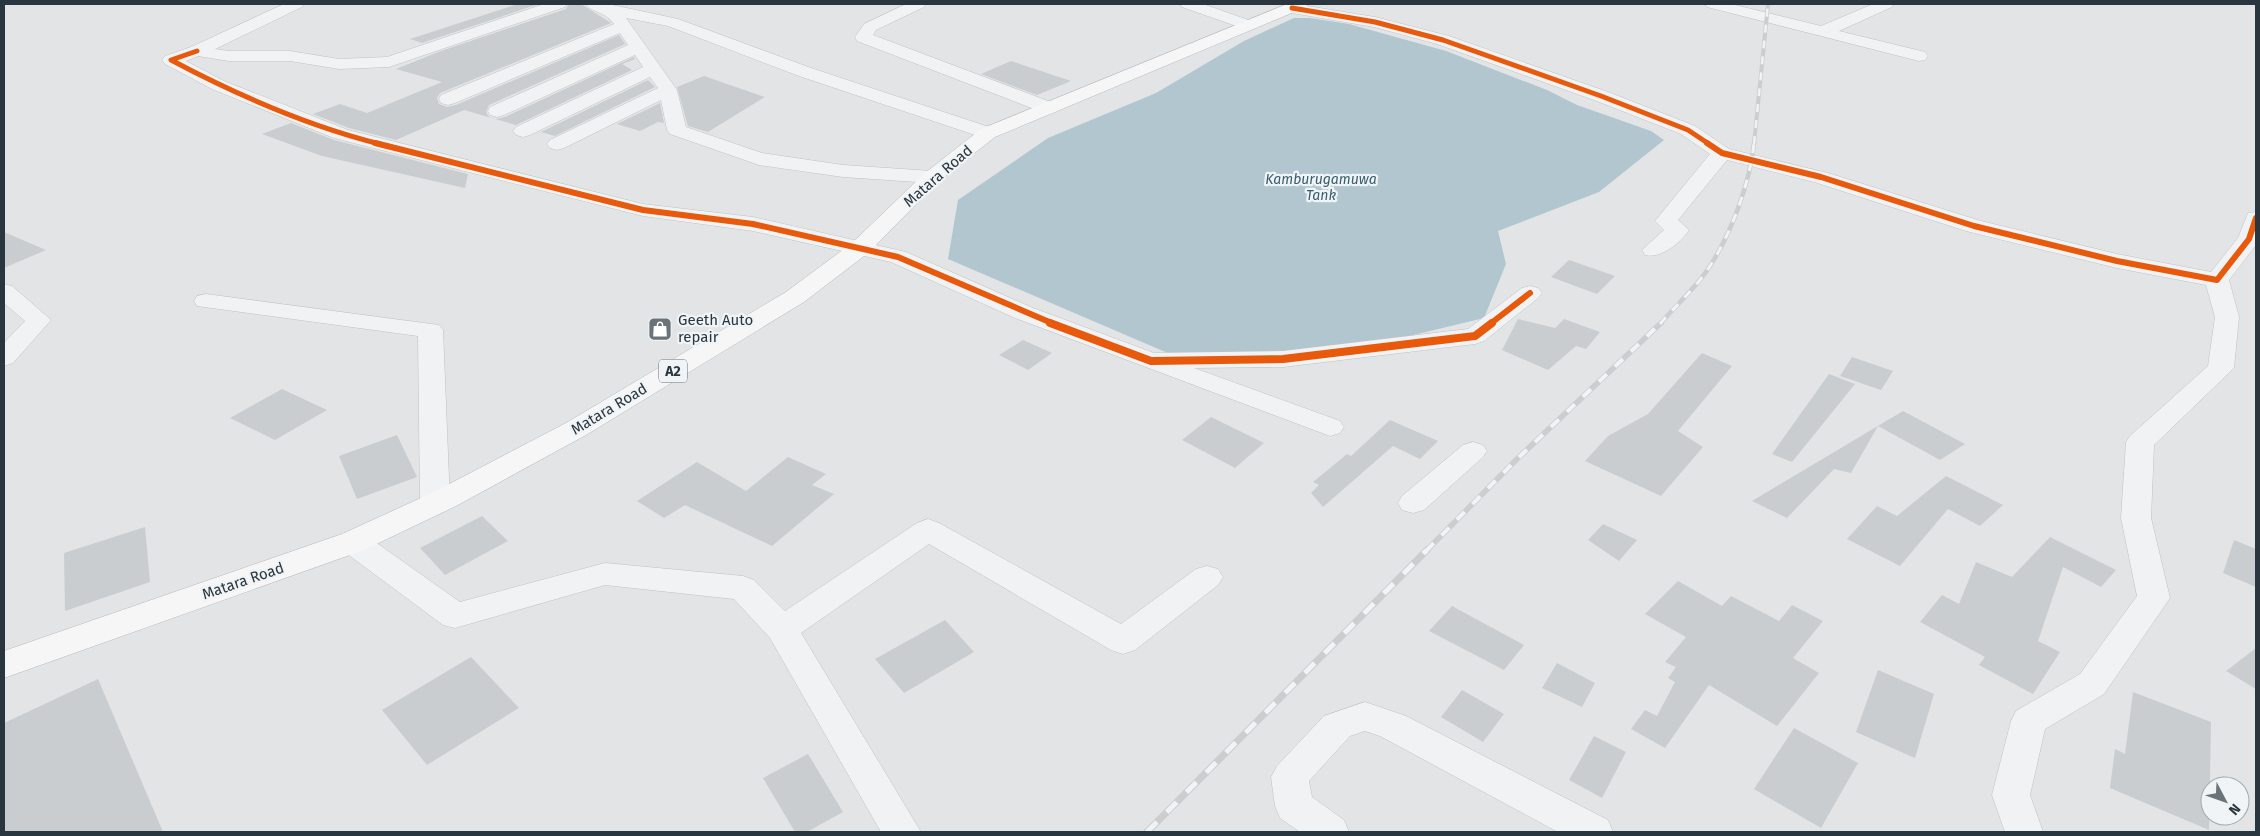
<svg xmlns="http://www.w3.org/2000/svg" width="2260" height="836" viewBox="0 0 2260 836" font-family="'Fira Sans',sans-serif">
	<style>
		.water { fill: #b2c6d0 }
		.building { fill: #cacdcf }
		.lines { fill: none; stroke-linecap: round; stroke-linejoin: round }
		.street-casing { stroke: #c0c2c4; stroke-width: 1 }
		.highway-casing { stroke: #b5b8bb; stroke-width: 1 }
		.street { fill: #f1f2f4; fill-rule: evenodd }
		.highway { fill: #f6f6f6; fill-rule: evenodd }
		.rail-far3-casing { stroke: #cbcdce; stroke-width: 4 }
		.rail-far2-casing { stroke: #cbcdce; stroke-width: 4.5 }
		.rail-far1-casing { stroke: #cbcdce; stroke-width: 5.5 }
		.rail-casing { stroke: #cbcdce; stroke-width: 7 }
		.rail-far3 { stroke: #f0f4f6; stroke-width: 2.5; stroke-dasharray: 8; stroke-linecap: butt }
		.rail-far2 { stroke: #f0f4f6; stroke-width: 3; stroke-dasharray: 9; stroke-linecap: butt }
		.rail-far1 { stroke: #f0f4f6; stroke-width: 4; stroke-dasharray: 11; stroke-linecap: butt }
		.rail { stroke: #f0f4f6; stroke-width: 5; stroke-dasharray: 14; stroke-linecap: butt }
		.cycleway-far2-casing { stroke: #f0f4f6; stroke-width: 7 }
		.cycleway-far1-casing { stroke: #f0f4f6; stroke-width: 9 }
		.cycleway-casing { stroke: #f0f4f6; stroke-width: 11 }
		.cycleway-far2 { stroke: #e8590c; stroke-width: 5 }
		.cycleway-far1 { stroke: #e8590c; stroke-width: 6 }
		.cycleway { stroke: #e8590c; stroke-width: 8 }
		.labels { text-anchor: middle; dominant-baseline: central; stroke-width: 4.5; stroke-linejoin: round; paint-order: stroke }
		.far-water-label { font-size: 14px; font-style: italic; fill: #365c70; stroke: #f0f4f6 }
		.shield { fill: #f0f4f6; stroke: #656f76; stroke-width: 1 }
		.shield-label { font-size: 14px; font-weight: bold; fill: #2a363f }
		.street-label { font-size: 15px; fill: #2a363f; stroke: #f0f4f6 }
		.poi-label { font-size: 15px; fill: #2a363f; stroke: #f0f4f6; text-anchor: start }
	</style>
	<rect width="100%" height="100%" fill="#e2e4e6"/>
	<path class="water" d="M1294,18H1310L1349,24L1446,51L1547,90L1577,105L1651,131L1664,140L1599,192L1498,231L1506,264L1484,318L1351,350L1170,354L948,259L958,200L1048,138L1156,93L1244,41Z"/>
	<path class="building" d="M518,4H539L422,43L410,39Z
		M569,4H581L611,23L440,93L437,98L439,104L447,107L456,105L619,35L625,44L489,105L486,112L489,117L496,119L505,117L634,57L635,59L622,64L632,70L516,125L464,110L396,140L349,128L313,114L340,104L367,113L442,82L396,69L441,51L566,9Z
		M1011,61L1071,81L1037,95L981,74Z
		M704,76L765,97L708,132L688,126L677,87Z
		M648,80L655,87L555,136L541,132Z
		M660,103L664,123L658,122L640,131L617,124Z
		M291,123L334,140L468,174L465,188L322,156L262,134Z
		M4,232L46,250L4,268Z
		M1569,260L1615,276L1597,294L1551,277Z
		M1518,319L1555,328L1564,319L1600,332L1586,349L1576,346L1548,370L1502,350Z
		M1023,340L1052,353L1028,370L999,355Z
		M1702,353L1732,366L1678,431L1703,447L1661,496L1585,461L1608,436L1648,414Z
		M1852,357L1893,371L1881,390L1840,376Z
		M1829,374L1855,384L1792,462L1772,454Z
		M282,389L327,410L275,440L230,418Z
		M1903,411L1965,444L1940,460L1878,426L1851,473L1834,469L1787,518L1752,501Z
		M1211,417L1264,443L1235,468L1182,440Z
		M1390,420L1438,441L1420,459L1393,446L1323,507L1311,493L1319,485L1313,482L1347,454L1351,456Z
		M397,435L417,477L357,499L339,456Z
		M788,457L826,474L812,485L834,494L772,546L685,505L664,518L637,501L697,462L746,491Z
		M1946,476L2003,505L1980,526L1948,509L1900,566L1847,539L1877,506L1897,516Z
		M482,516L508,541L445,575L420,548Z
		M1603,524L1637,540L1619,561L1588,540Z
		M145,527L150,582L65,611L64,553Z
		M2050,537L2116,570L2101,587L2063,567L2038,641L2060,652L2033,694L1979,665L1985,657L1920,622L1942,595L1959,604L1976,562L2012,577Z
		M2234,540L2256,549V587L2223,573Z
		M1678,581L1722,606L1731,596L1779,621L1792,605L1823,621L1793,658L1819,673L1777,726L1709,685L1665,748L1631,729L1645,710L1657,716L1675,682L1668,678L1676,667L1665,662L1686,637L1645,614Z
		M1452,606L1524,645L1504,670L1429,631Z
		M945,620L974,652L904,693L875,659Z
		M2256,648V689L2226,671Z
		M471,657L519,708L427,765L382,710Z
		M1557,663L1595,683L1582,707L1542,688Z
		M1878,670L1934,694L1915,758L1856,732Z
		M98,679L163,832H4V723Z
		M1462,690L1504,714L1483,742L1441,717Z
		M2133,692L2211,722L2209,830L2110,788L2115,749L2125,754Z
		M1794,728L1858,763L1821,828L1754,789Z
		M1594,736L1626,752L1602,798L1569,780Z
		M808,754L843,812L807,832H795L763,778Z"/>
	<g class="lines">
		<g class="street-casing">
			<path id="street" d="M284,4H304L302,7L215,49L229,51H290L339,59L387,57L544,4H567L565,7L389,67L339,69L290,61H229L198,56L186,61L224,81L348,130L643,204L753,217L906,252L1033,308L1154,353L1283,351L1468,329L1522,288L1530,286L1538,288L1542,293L1538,298L1484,341L1475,344L1283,367L1194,368L1340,421L1344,427L1340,433L1330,436L1015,318L891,262L753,231L643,216L334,138L212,89L165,64L162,60L165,56L191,47Z
				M586,4H608L678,19L811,68L995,129L998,133L995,137L988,139L981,137L799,76L668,26L626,18L677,90L686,127L762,153L843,165L932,171L939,173L942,177L939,181L932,183L843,177L759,165L670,134L667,130L661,100L564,148L557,150L550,148L547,144L550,140L658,88L650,77L530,135L523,137L516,135L513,131L516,127L643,67L635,55L504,115L497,117L490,115L488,111L490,107L628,45L620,33L455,103L448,105L441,103L439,99L441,95L614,24C604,10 593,14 586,4Z
				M906,4H926L924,7L876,30L873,35L1056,104L1058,108L1056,112L1049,114L1042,112L857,41L855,37L864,24Z
				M1180,4H1203L1254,22L1256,25L1254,28H1242L1182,7Z
				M1295,4L1375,17L1449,36L1608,92L1695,126L1729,149L1828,173L1981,221L2117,254L2211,272L2238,238L2248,213L2256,212V245L2229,280L2239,317L2234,368L2154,445L2151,518L2170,598L2104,694L2045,729L2030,795L2043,832H2005L1992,795L2011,721L2016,711L2080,674L2137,596L2121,518L2126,442L2130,436L2208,366L2215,317L2206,285L2117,268L1966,231L1814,182L1727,160L1678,220L1689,230C1680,243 1661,259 1645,255L1642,250L1664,230L1655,221L1710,154L1681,134L1594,100L1437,44L1374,27L1292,13L1286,11L1284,8L1286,5Z
				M1705,4H1731L1821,26L1873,4H1894L1892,7L1839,31L1925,52L1928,56L1925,60L1919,61L1707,7Z
				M4,284L12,286L51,320L13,363L4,366V343L25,321L4,303Z
				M206,294L439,325L443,330L450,504L446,511L435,514L424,511L420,504L418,336L197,306L194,301L197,296Z
				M1473,442L1483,445L1487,451L1483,457L1424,510L1413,513L1402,510L1398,503L1402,496L1463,445Z
				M928,519L939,523L1121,624L1196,569L1207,566L1218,569L1223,577L1218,585L1135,650L1123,654L1111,650L929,544L801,633L921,832H881L770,638L734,599L605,585L455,628L443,625L342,550L337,542L342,534L353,531L364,534L460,602L605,563L743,576L754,580L785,611L917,523Z
				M1365,702L1406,716L1608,820L1613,832H1558L1380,736L1365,731L1350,736L1309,781L1312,797L1344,820L1349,832H1300L1280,818L1275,806L1271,777L1277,766L1324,716Z"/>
		</g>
		<g class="highway-casing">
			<path id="highway" d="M1287,4H1308L1306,7L995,137L939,181L868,253L804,302L586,435L456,506L364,550L4,678V651L342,534L434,492L566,423L786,292L852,243L925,173L981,129Z"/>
		</g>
		<use href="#street" class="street"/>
		<use href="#highway" class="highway"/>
		<g class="rail-far3-casing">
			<path id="rail-far3" d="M1754,144L1768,4"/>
		</g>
		<g class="rail-far2-casing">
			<path id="rail-far2" d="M1660,324C1676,305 1697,287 1710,266C1732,232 1750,182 1754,143"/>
		</g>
		<g class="rail-far1-casing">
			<path id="rail-far1" d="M1426,551L1517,459L1661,323"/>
		</g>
		<g class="rail-casing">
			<path id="rail" d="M1147,832L1427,550"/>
		</g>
		<use href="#rail-far3" class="rail-far3"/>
		<use href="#rail-far2" class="rail-far2"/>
		<use href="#rail-far1" class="rail-far1"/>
		<use href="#rail" class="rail"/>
		<g class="cycleway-far2-casing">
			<path id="cycleway-far2" d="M1292,8L1375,22L1443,40L1601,96L1688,130L1709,144
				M197,51L171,60C237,95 308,126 380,144"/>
		</g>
		<g class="cycleway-far1-casing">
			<path id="cycleway-far1" d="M375,143L643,210L753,224L898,257L1054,324
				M1707,143L1722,153L1821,177L1974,226L2117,261L2217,280L2249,239L2256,218
				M1490,324L1530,293"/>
		</g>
		<g class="cycleway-casing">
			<path id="cycleway" d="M1050,323L1151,361L1283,359L1475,336L1492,323"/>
		</g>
		<use href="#cycleway-far2" class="cycleway-far2"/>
		<use href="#cycleway-far1" class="cycleway-far1"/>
		<use href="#cycleway" class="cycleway"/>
	</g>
	<defs>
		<g id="shop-square" transform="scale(1.25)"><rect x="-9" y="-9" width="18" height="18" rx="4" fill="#6a7379" stroke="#f0f4f6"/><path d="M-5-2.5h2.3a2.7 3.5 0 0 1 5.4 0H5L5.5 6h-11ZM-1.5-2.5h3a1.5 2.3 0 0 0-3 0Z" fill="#fff"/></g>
	</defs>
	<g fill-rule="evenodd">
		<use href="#shop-square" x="660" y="329"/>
	</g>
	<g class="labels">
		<g class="far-water-label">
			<text x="1321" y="179">Kamburugamuwa<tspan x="1321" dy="16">Tank</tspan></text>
		</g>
		<rect class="shield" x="659" y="359.5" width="28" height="23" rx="4"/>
		<g class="shield-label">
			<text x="673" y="371">A2</text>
		</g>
		<g class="street-label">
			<text transform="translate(938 176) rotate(-41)">Matara Road</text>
			<text transform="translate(609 409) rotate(-31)">Matara Road</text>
			<text transform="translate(243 581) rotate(-19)">Matara Road</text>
		</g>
		<g class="poi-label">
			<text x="678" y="320">Geeth Auto<tspan x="678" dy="17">repair</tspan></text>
		</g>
	</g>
	<rect width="2260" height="836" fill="none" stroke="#2a363f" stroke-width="10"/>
	<g transform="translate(2225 801) rotate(131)"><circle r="24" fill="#f0f4f6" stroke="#a1a8ad"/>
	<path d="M0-4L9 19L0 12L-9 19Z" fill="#6a7379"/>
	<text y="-8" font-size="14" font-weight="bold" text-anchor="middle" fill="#2a363f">N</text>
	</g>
</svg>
